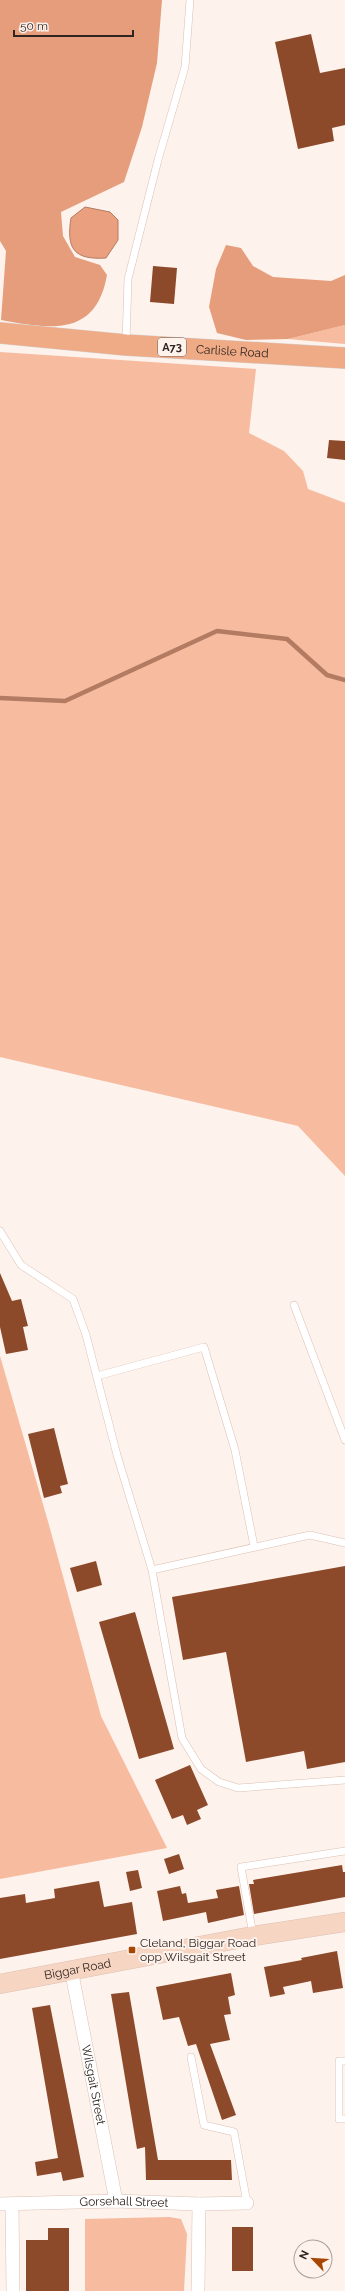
<svg xmlns="http://www.w3.org/2000/svg" width="345" height="2291" viewBox="0 0 345 2291" font-family="Raleway,sans-serif">
	<style>
		.green { fill: #f7bba0 }
		.forest { fill: #e69d7b }
		.water { fill: #eaa07e; stroke: #b27b62 }
		.lines { fill: none; stroke-linecap: round; stroke-linejoin: round }
		.stream { stroke: #b27b62; stroke-width: 4.5 }
		.building { fill: #8c4a2a }
		.lane-casing { stroke: #dcc0b3; stroke-width: 8 }
		.street-casing { stroke: #dcc0b3; stroke-width: 14 }
		.secondary-casing { stroke: #dcc0b3; stroke-width: 20 }
		.primary-casing { stroke: #d6d3d2; stroke-width: 22 }
		.lane { stroke: #fff; stroke-width: 7 }
		.street { stroke: #fff; stroke-width: 13 }
		.secondary { stroke: #f7d5c3; stroke-width: 19 }
		.primary { stroke: #efaa86; stroke-width: 21 }
		.poi-dot { fill: #a74603; stroke: #fdf2ec; stroke-width: 1.5 }
		.labels { text-anchor: middle; dominant-baseline: central; stroke-width: 4; stroke-linejoin: round; paint-order: stroke }
		.shield { fill: #fdf2ec; stroke: #6e625d; stroke-width: 1 }
		.shield-label { font-size: 11px; font-weight: bold; fill: #302520 }
		.street-label { font-size: 12px; fill: #302520; stroke: #fdf2ec }
		.poi-label { font-size: 12px; fill: #302520; stroke: #fdf2ec; text-anchor: start }
	</style>
	<rect width="100%" height="100%" fill="#fdf2ec"/>
	<path class="green" d="M345,325V344L288,339Z
		M0,352L256,369L249,433L284,451L303,471L308,489L345,503V1176L298,1126L0,1057Z
		M0,1356L49,1525L101,1716L167,1848L0,1879Z
		M169,2217L181,2219L187,2234L184,2291H85V2219Z"/>
	<path class="forest" d="M0,0H162L157,63L142,127L124,182L61,212L63,236L75,257L100,265L107,275C96,338 49,329 1,320L6,251L0,241Z
		M226,245L241,248L253,266L273,277L331,281L345,275V325L288,339L246,340L217,333L209,307L216,269Z"/>
	<path class="water" d="M85,207L110,212L118,220V240L106,258C74,260 66,249 71,218Z"/>
	<g class="lines">
		<path class="stream" d="M0,698L65,701L217,631L287,639L327,675L345,680"/>
	</g>
	<path class="building" d="M311,34L320,73L345,68V125L332,128L334,141L298,149L275,42Z
		M153,266L177,268L174,304L150,302Z
		M329,440L345,441V460L327,458Z
		M0,1273L12,1301L21,1299L28,1326L23,1327L28,1350L6,1354L0,1327Z
		M54,1428L68,1484L60,1486L62,1493L44,1498L28,1434Z
		M96,1561L102,1585L77,1592L70,1568Z
		M345,1566V1762L307,1769L304,1751L246,1762L226,1652L183,1660L172,1597Z
		M135,1612L174,1749L139,1759L99,1622Z
		M190,1765L208,1805L197,1810L201,1819L187,1825L183,1815L172,1819L155,1780Z
		M179,1854L184,1869L169,1874L164,1859Z
		M342,1865L343,1872H345V1897L254,1914L249,1884H254L253,1880Z
		M138,1870L142,1888L130,1891L126,1872Z
		M99,1881L104,1907L132,1902L137,1934L0,1959V1898L25,1894L26,1903L55,1898L54,1889Z
		M180,1886L182,1894L186,1893L188,1903L218,1898L216,1890L239,1886L244,1915L208,1923L206,1912L163,1921L157,1891Z
		M337,1951L343,1988L313,1993L311,1981L283,1987L285,1994L270,1997L264,1967L302,1960L301,1958Z
		M231,1973L235,1995L228,1997L231,2014L224,2015L230,2040L210,2044L236,2115L222,2120L196,2044L188,2046L179,2017L163,2020L156,1987Z
		M129,1992L158,2160H231L232,2180H146L145,2147L137,2149L111,1994Z
		M50,2005L84,2177L63,2181L61,2172L37,2176L35,2162L58,2158L32,2008Z
		M232,2227H253V2271H232Z
		M48,2228H69V2291H26V2240H48Z"/>
	<g class="lines">
		<g class="lane-casing">
			<path id="lane" d="M126,342L128,279L158,160L185,67L190,0
				M0,1231L21,1265L73,1299L86,1335L117,1455L152,1570
				M294,1305L345,1440
				M97,1376L204,1347L235,1450L254,1546
				M345,1543L310,1535L152,1570L182,1738L201,1769L219,1782L238,1788L345,1780
				M253,1935L241,1867L345,1851
				M191,2057L204,2125L234,2132L247,2203
				M345,2061H339V2119H345"/>
		</g>
		<g class="street-casing">
			<g id="street">
				<path id="s1" d="M71,1969L116,2201"/>
				<path id="s2" d="M0,2204L116,2201L199,2204L247,2203"/>
				<path d="M12,2204L13,2291"/>
				<path d="M198,2291L199,2204"/>
			</g>
		</g>
		<g class="secondary-casing">
			<g id="secondary">
				<path id="s3" d="M0,1984L253,1936L345,1922"/>
			</g>
		</g>
		<g class="primary-casing">
			<g id="primary">
				<path id="s4" d="M0,333L126,345L345,358"/>
			</g>
		</g>
		<use href="#lane" class="lane"/>
		<use href="#street" class="street"/>
		<use href="#secondary" class="secondary"/>
		<use href="#primary" class="primary"/>
	</g>
	<rect class="poi-dot" x="128" y="1946" width="8" height="8" rx="2"/>
	<g class="labels">
		<rect class="shield" x="158" y="338" width="28" height="18" rx="3"/>
		<g class="shield-label">
			<text x="172" y="347">A73</text>
		</g>
		<g class="street-label">
			<text stroke="none"><textPath href="#s4" startOffset="233">Carlisle Road</textPath></text>
			<text stroke="none"><textPath href="#s3" startOffset="79">Biggar Road</textPath></text>
			<text stroke="none"><textPath href="#s1" startOffset="118">Wilsgait Street</textPath></text>
			<text stroke="none"><textPath href="#s2" startOffset="124">Gorsehall Street</textPath></text>
		</g>
		<g class="poi-label">
			<text x="140" y="1943">Cleland, Biggar Road<tspan x="140" dy="14">opp Wilsgait Street</tspan></text>
		</g>
	</g>
	<g transform="translate(313 2259) rotate(295)"><circle r="19" fill="#fdf2ec" stroke="#aba09a"/>
	<path d="M0-3L7 15L0 10L-7 15Z" fill="#a74603"/>
	<text y="-6" font-size="11" font-weight="bold" text-anchor="middle" fill="#302520">N</text>
	</g>
	<path d="M14 30v6h119v-6" fill="none" stroke="#302520" stroke-width="2"/>
	<text x="20" y="30" font-size="12" fill="#302520" stroke="#fdf2ec" stroke-width="3" paint-order="stroke">50 m</text>
</svg>
